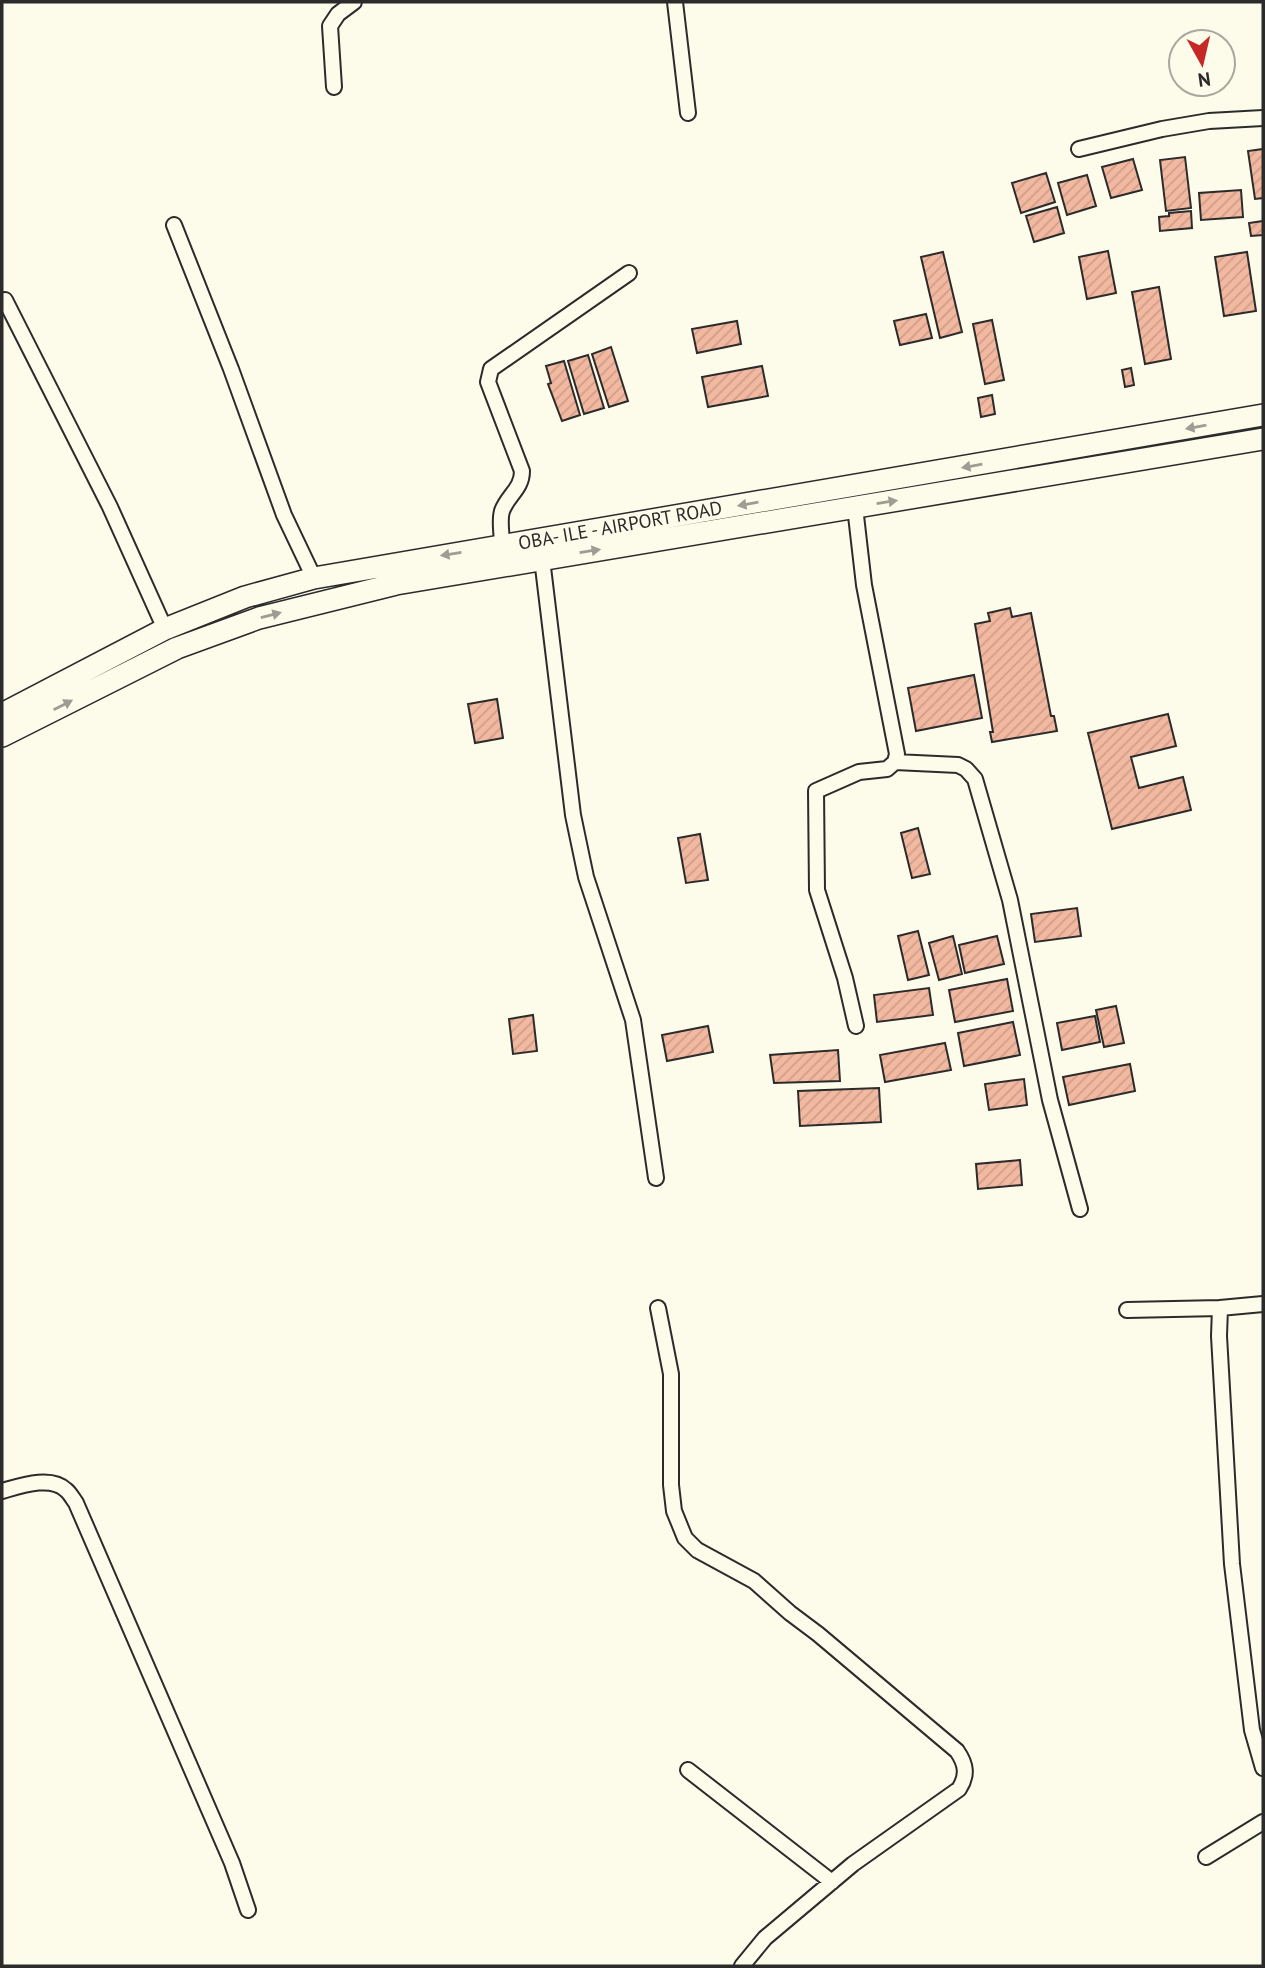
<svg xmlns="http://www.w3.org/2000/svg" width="1265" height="1968" viewBox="0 0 1265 1968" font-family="'PT Sans',sans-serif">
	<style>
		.building { fill: url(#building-hatch); stroke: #2b2b2b; stroke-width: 2 }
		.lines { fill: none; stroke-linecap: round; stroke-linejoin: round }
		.street-casing { stroke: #2b2b2b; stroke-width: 18 }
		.secondary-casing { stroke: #2b2b2b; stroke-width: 24 }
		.street { stroke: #fdfbea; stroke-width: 14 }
		.secondary { stroke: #fdfbea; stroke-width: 21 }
		.oneway { fill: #9e9d94 }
		.labels { text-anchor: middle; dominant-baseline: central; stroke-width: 5; stroke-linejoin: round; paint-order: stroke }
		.street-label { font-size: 19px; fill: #2b2b2b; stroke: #fdfbea }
	</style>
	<defs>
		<pattern id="building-hatch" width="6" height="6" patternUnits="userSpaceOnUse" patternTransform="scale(1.75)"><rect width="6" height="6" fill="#f2b8a0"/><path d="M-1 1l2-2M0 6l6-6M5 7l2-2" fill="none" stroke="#d09e8a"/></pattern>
	</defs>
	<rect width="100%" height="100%" fill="#fdfbea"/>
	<path class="building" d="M1263,149V198L1255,199L1248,151Z
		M1185,157L1191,208L1166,211L1160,160Z
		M1133,159L1142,190L1111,198L1102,167Z
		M1046,173L1055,202L1021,213L1012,183Z
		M1087,175L1096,206L1067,215L1058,183Z
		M1241,190L1243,217L1201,220L1199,193Z
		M1057,207L1064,233L1034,242L1026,216Z
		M1191,211L1192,228L1160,231L1159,217L1169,216V213Z
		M1263,221V235L1251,236L1249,223Z
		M1108,251L1116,293L1087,299L1079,257Z
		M943,252L962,332L940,338L921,257Z
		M1247,252L1256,311L1224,316L1215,257Z
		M1159,287L1171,359L1145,364L1132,292Z
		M926,314L932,338L900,345L894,321Z
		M992,320L1004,380L985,384L973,324Z
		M737,321L741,344L697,353L692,329Z
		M611,347L628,401L609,407L592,354Z
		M588,355L604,408L584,414L568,361Z
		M564,361L580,415L562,421L548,384L551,383L546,366Z
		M762,366L768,396L708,407L702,377Z
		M1131,368L1134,385L1125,387L1122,370Z
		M992,395L995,414L981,417L978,398Z
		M1010,608L1012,617L1031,613L1051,716H1054L1057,731L992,742L990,732H993L975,624L990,621L988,613Z
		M974,675L982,718L916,731L908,688Z
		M497,699L503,738L475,743L468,704Z
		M1168,714L1176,746L1131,757L1139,788L1183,777L1191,810L1112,829L1088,733Z
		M918,828L930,874L912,878L901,833Z
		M700,834L708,880L686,883L678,838Z
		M1077,908L1081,936L1035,942L1031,914Z
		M918,931L929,975L908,980L898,936Z
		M953,936L962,974L939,980L929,943Z
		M997,936L1004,964L965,973L959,945Z
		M1007,979L1013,1011L955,1022L949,990Z
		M929,988L933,1015L877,1022L874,995Z
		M1116,1006L1124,1043L1104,1047L1096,1010Z
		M533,1015L537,1051L513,1054L509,1019Z
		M1095,1016L1100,1042L1062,1050L1057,1023Z
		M1013,1022L1020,1055L964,1066L958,1033Z
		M708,1026L713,1052L667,1061L662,1035Z
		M945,1043L951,1070L885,1082L880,1055Z
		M838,1050L840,1081L774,1083L770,1055Z
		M1130,1064L1135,1091L1069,1105L1063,1077Z
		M1024,1079L1027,1105L989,1110L985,1084Z
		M879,1088L881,1122L800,1126L798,1091Z
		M1020,1160L1022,1185L978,1189L976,1164Z"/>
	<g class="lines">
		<g class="street-casing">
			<path id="street" d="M675,2L688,113
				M334,87L330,26L338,14L354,2
				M1079,149L1162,129L1209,121L1263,118
				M174,225L231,369L284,515L314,578
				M5,300L110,507L165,629
				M855,507L864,585L897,754L895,762L887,769L859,772L816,791L817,890L845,978L856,1026
				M502,545C502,534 499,521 502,511C508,495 522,489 522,471L488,382L491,369L629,273
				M542,559L573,815L586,877L633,1020L656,1178
				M895,762L958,765L966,769L975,779L1010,900L1050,1100L1080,1209
				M1263,1304L1220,1308L1219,1336L1232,1564L1252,1730L1263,1768
				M658,1308L671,1374V1485L674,1511L685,1538L697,1550L754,1581L790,1613L818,1634L957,1751C966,1764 968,1775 959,1789L853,1864L765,1938L742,1966
				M1127,1310L1220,1308
				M2,1491C20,1486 51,1475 66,1490C70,1493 73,1499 76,1503L232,1863L248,1910
				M688,1770L832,1882
				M1206,1857L1263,1822"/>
		</g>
		<g class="secondary-casing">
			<path id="secondary" d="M2,714L165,629L245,597L314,578L1263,415
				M2,736L177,648L259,618L396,584L1263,439"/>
		</g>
		<use href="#street" class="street"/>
		<use href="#secondary" class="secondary"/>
	</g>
	<defs><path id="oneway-solid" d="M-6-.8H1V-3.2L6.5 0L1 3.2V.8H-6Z" transform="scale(1.75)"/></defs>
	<g class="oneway">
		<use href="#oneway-solid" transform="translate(1196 427) rotate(170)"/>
		<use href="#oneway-solid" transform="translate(972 466) rotate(170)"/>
		<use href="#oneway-solid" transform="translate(887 502) rotate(-9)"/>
		<use href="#oneway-solid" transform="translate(748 504) rotate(170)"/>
		<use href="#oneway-solid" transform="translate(590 551) rotate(-9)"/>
		<use href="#oneway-solid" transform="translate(451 554) rotate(171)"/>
		<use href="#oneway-solid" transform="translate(271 615) rotate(-14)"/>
		<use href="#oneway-solid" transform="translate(63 705) rotate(-27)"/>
	</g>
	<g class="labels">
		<g class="street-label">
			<text transform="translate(620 525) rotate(-10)">OBA- ILE - AIRPORT ROAD</text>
		</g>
	</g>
	<rect width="1265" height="1968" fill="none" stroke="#2b2b2b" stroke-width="7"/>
	<g transform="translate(1202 63) rotate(172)"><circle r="33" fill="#fdfbea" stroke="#a9a89e" stroke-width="2"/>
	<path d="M0-5L12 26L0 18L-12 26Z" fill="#c62828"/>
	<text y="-10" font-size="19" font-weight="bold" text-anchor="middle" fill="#2b2b2b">N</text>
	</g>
</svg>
